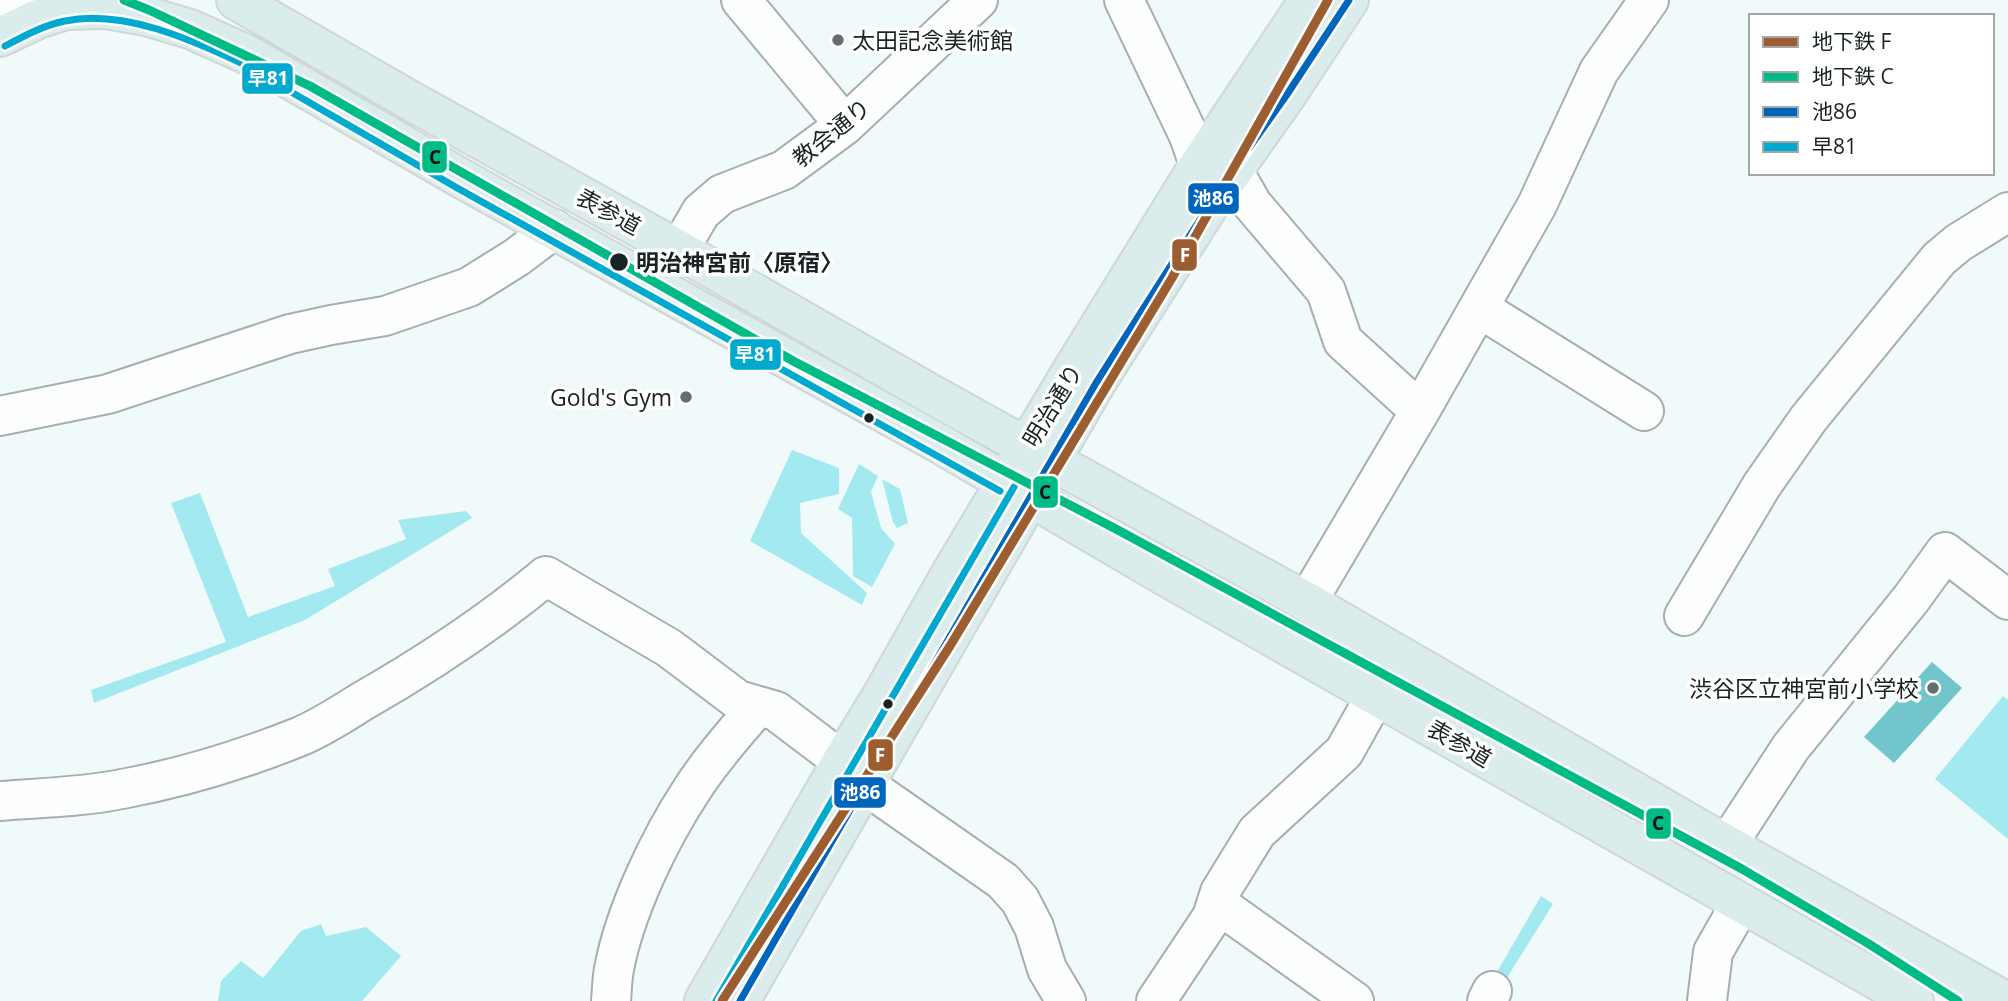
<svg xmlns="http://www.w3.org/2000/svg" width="2008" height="1001" viewBox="0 0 2008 1001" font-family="'Open Sans','Noto Sans JP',sans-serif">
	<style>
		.green { fill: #a2eaef }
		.water { fill: #72c6cb }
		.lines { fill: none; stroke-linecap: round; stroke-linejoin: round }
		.minor-casing { stroke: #a6aeaf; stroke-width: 42 }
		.major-casing { stroke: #d1d6d6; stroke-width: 42 }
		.minor { stroke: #fdfefe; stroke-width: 38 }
		.major { stroke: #dbeced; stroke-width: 38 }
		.bus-1-casing { stroke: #fff; stroke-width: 12 }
		.bus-2-casing { stroke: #fff; stroke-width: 12 }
		.bus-1 { stroke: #0065bd; stroke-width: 7 }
		.bus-2 { stroke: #00a9ce; stroke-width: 7 }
		.metro-1-casing { stroke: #fff; stroke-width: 14 }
		.metro-2-casing { stroke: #fff; stroke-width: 14 }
		.metro-1 { stroke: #9c5e31; stroke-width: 9 }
		.metro-2 { stroke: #00bb85; stroke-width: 9 }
		.poi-dot { fill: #656e6e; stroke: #fff; stroke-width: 2.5 }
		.stop-dot { fill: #192323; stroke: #fff; stroke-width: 2.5 }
		.labels { text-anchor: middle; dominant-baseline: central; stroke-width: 7; stroke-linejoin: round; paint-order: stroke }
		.poi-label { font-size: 23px; fill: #192323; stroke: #fff; text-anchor: end }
		.street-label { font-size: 23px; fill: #192323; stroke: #fff }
		.stop-label { font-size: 23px; font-weight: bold; fill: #192323; stroke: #fff; text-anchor: start }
		.line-badge { stroke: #fff; stroke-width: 2.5 }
		.badge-label { font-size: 19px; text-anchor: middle; font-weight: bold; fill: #fff }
		.pale-badge-label { font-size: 19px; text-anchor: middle; font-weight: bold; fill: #111 }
	</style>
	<rect width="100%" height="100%" fill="#f1fafa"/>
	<path class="green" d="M792,450L839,468V494L800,503L801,533L867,593L862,605L750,541Z
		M859,464L878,476L871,492L881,528L895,544L872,587L853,576L852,518L838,509Z
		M882,479L900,489L908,523L897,528L893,522Z
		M200,493L248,617L335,586L328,569L406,539L398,520L466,511L472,518L305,620L94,703L91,690L226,642L171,503Z
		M2003,696L2008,700V839L1935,779Z
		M1541,896L1553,904L1500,989L1490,984Z
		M321,924L326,936L366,927L401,956L362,1001H218L221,981L241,961L263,978L301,931Z"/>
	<path class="water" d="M1932,662L1962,688L1894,763L1864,737Z"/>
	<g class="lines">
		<g class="minor-casing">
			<path id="minor" d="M741,0L845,125
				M1124,0L1189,136L1199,165
				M13,30L17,0
				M1233,170L1252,204L1326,291L1343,341L1420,411
				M679,250L701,212L722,194L784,170L845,125L978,0
				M1479,308L1644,411
				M0,416L108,394L290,334L331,325L385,316L469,287L517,257L554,229
				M1307,602L1420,411L1537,205L1599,71L1649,0
				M1684,616L1762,485L1809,418L1939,259L1958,243L2008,212
				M864,784L1003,881L1020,900L1034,927L1047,969L1066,1001
				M0,801C40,798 82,797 122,789C182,778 244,759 301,736C322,727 342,714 361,702C426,665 488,624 546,576L669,648L738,700L776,711L842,761
				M1727,845L1791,747L1911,599L1945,552L2008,600
				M1218,904L1354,1001
				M611,1001C612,990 612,979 614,969C625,911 659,840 691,791C710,761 735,733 758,706
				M1156,1001L1212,917L1220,892L1257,832L1344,752L1376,695
				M1487,1001L1492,991
				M1707,1001L1713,952L1741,903"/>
		</g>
		<g class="major-casing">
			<path id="major" d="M236,0L406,98L679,250L931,394L1307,602L1727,845L2005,1001
				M0,37L38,19L66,10L106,9L146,16L190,29L246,54L464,180L940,444L1165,576L1914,1001
				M704,1001L842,761L880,699L950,575L1073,369L1199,165L1309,0
				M740,1001L1096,383L1217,193L1286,96L1349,0"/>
		</g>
		<use href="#minor" class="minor"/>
		<use href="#major" class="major"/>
		<g class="bus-1-casing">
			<path id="bus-1" d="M740,1001L1096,383L1217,193L1286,96L1349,0"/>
		</g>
		<g class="bus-2-casing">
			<path id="bus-2" d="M5,46C24,36 44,25 65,21C122,9 190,39 241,63L459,189L1000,491
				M716,1001L1014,487"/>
		</g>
		<use href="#bus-1" class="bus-1"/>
		<use href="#bus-2" class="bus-2"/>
		<g class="metro-1-casing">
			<path id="metro-1" d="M722,1001L950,646L1172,278L1328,0"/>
		</g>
		<g class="metro-2-casing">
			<path id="metro-2" d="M124,0L149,10L310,86L795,362L1116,529L1742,869L1869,944L1958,1001"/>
		</g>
		<use href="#metro-1" class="metro-1"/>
		<use href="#metro-2" class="metro-2"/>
	</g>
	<g class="poi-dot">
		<circle cx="838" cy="40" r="7"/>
		<circle cx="686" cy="397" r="7"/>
		<circle cx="1933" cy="688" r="7"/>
	</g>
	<g class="stop-dot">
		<circle cx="619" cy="262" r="10"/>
		<circle cx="869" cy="418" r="6"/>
		<circle cx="888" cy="704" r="6"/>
	</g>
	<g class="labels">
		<g class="poi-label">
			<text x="852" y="40" text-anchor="start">太田記念美術館</text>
			<text x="672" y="397">Gold's Gym</text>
			<text x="1919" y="688">渋谷区立神宮前小学校</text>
		</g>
		<g class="street-label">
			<text transform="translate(831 132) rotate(-39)">教会通り</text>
			<text transform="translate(609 211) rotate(29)">表参道</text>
			<text transform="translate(1052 405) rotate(-59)">明治通り</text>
			<text transform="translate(1460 743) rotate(30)">表参道</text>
		</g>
		<g class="stop-label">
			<text x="636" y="262">明治神宮前〈原宿〉</text>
		</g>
	</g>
	<g class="line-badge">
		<rect x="241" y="62" width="53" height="33" rx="7" fill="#00a9ce"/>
		<rect x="421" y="140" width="27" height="34" rx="7" fill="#00bb85"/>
		<rect x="1187" y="182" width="53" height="33" rx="7" fill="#0065bd"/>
		<rect x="1171" y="238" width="27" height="34" rx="7" fill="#9c5e31"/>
		<rect x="729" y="338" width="53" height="33" rx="7" fill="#00a9ce"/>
		<rect x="1032" y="475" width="27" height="34" rx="7" fill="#00bb85"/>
		<rect x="867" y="738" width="27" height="34" rx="7" fill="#9c5e31"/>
		<rect x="833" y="776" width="54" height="33" rx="7" fill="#0065bd"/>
		<rect x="1645" y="807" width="27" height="33" rx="7" fill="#00bb85"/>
	</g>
	<g class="badge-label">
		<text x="268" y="85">早81</text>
		<text x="1213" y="205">池86</text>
		<text x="1185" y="262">F</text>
		<text x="755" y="361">早81</text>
		<text x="880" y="762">F</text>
		<text x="860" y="799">池86</text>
	</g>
	<g class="pale-badge-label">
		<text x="435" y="164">C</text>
		<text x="1045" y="499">C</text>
		<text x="1658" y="830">C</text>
	</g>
	<rect x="1749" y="14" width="245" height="161" fill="#ffffff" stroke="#a3a7a7" stroke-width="2"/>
	<rect x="1763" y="37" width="35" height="10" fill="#9c5e31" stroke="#a3a7a7" stroke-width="2"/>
	<text x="1812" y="49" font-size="21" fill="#192323">地下鉄 F</text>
	<rect x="1763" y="72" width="35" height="10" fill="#00bb85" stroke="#a3a7a7" stroke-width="2"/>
	<text x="1812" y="84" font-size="21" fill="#192323">地下鉄 C</text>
	<rect x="1763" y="107" width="35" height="10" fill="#0065bd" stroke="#a3a7a7" stroke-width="2"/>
	<text x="1812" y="119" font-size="21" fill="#192323">池86</text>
	<rect x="1763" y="142" width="35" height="10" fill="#00a9ce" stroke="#a3a7a7" stroke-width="2"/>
	<text x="1812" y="154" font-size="21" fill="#192323">早81</text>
</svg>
